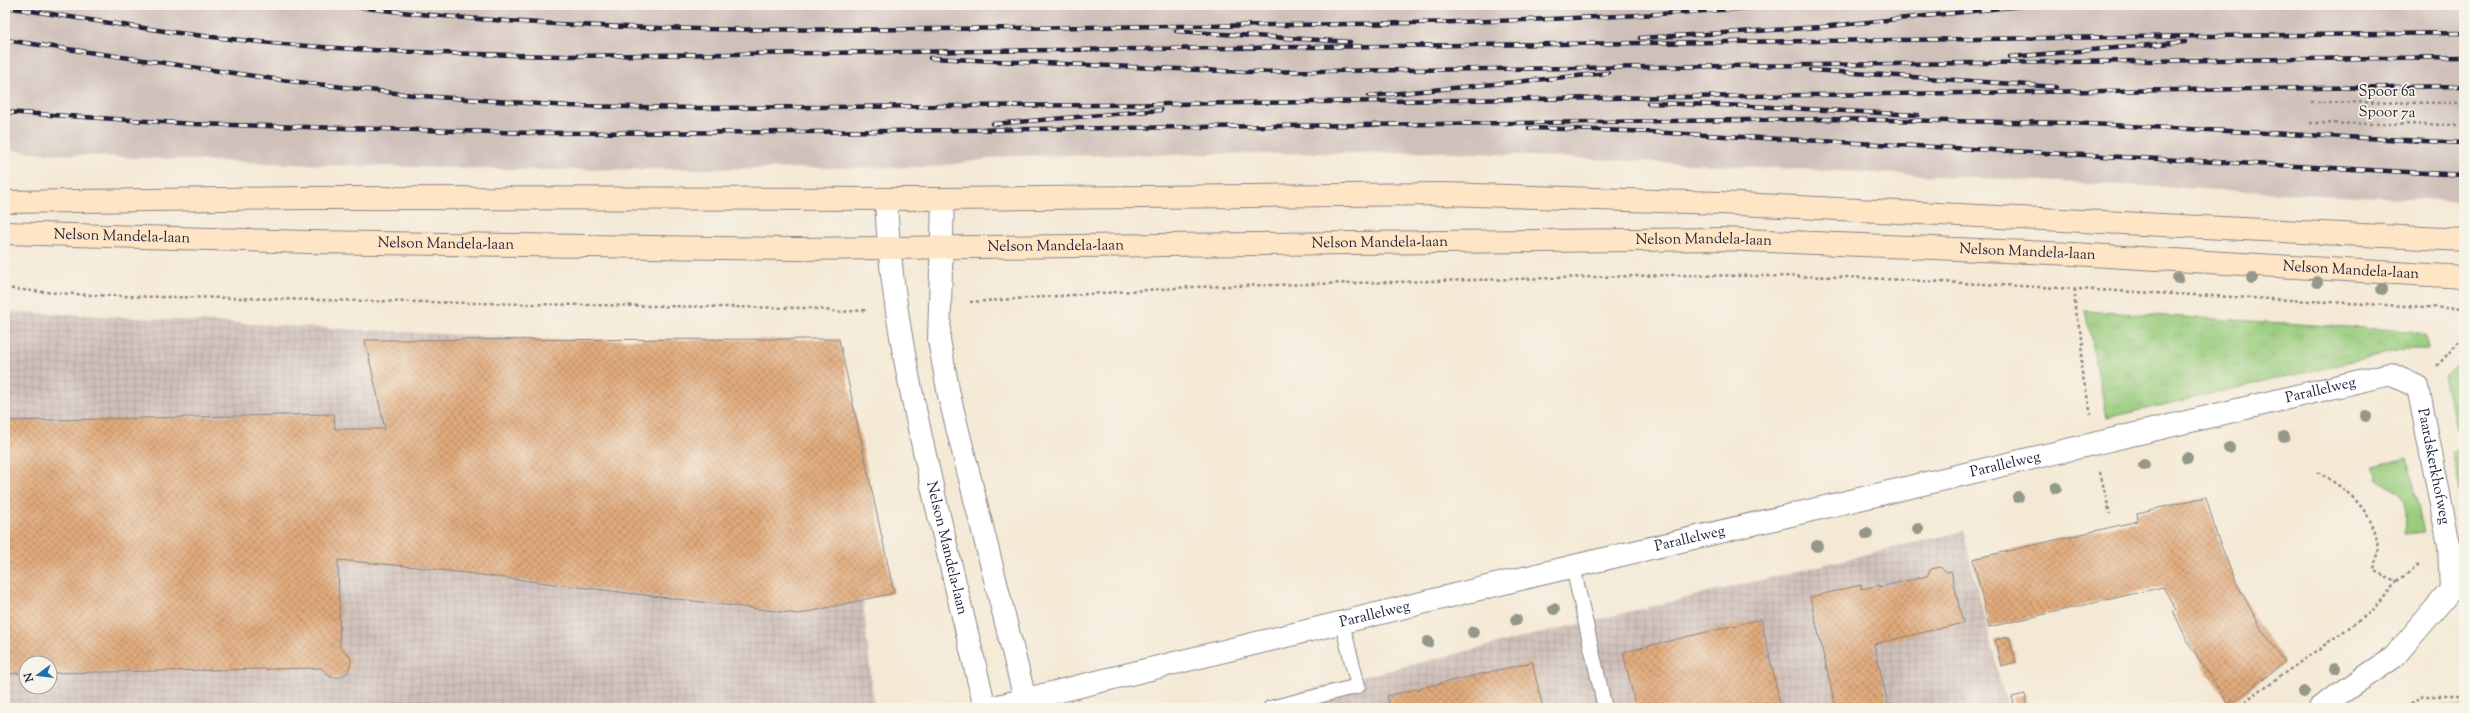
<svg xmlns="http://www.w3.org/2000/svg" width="2469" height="713" viewBox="0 0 2469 713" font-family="'Sorts Mill Goudy',serif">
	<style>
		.industrial { fill: url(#industrial-grid); fill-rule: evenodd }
		.railway { fill: #cfc0ba }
		.grass { fill: #99cc7d; stroke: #5e775c }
		.park { fill: url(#park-tufts); stroke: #5e775c }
		.building { fill: url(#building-cross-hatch) }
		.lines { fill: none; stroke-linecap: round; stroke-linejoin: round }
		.service-casing { stroke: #8b8688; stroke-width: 16 }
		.minor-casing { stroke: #8b8688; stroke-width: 24 }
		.secondary-casing { stroke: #8b8688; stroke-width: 24 }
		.path { stroke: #8b8688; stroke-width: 2.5; stroke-dasharray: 3 3; stroke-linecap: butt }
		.service { stroke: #fff; stroke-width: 14 }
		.minor { stroke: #fff; stroke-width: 22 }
		.secondary { stroke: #fde5c5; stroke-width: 22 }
		.rail-casing { stroke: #22223b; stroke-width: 4.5 }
		.rail { stroke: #f7f3e8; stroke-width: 3; stroke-dasharray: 9; stroke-linecap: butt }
		.tree { fill: #94988b }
		.labels { text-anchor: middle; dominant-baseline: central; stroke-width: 3.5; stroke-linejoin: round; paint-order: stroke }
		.street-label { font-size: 15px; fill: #22223b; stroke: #f7f3e8 }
	</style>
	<defs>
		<pattern id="industrial-grid" width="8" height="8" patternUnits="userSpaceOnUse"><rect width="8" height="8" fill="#cfc0ba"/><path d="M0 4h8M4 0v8" fill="none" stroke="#b1a5a1"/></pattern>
		<pattern id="park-tufts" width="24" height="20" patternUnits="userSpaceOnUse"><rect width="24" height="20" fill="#99cc7d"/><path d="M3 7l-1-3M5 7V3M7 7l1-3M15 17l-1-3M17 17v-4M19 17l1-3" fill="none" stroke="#84af6d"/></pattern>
		<pattern id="building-cross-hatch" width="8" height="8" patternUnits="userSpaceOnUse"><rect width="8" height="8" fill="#e1aa7b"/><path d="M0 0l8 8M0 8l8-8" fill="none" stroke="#b68a66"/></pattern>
	</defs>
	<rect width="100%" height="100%" fill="#f7f3e8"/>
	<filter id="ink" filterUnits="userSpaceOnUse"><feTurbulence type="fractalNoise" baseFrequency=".025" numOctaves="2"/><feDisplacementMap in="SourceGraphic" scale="8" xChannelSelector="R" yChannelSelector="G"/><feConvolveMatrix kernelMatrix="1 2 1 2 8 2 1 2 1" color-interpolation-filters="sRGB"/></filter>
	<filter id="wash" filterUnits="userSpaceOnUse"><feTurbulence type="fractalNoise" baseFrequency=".012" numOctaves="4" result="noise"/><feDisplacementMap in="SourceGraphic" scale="16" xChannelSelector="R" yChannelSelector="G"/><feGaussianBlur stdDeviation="0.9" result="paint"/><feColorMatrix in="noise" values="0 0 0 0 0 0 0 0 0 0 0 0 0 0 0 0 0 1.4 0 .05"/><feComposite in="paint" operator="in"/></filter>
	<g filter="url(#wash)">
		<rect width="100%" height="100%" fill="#f4e9d5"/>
		<path class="industrial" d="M5,311L838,355L874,708H5ZM26,663H50V687H26Z
			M1963,531L2007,708H1233Z"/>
		<path class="railway" d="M5,5H2464V202L1454,152L1009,156L933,167L541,170L292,164L72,155L5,150Z"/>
		<path class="grass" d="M2464,358V427L2456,429L2444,377Z
			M2464,448V508L2452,452Z
			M2408,458L2424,532L2404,534C2407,522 2408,498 2395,490C2388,486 2382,484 2376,479L2377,473L2372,466Z"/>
		<path class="park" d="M2085,311L2412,331L2426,335L2428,349H2405L2107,418Z"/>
		<g id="blocks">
			<path class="building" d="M839,339L894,593L799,614L416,567L338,560L340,647L350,656L351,662L348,672L341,677H330L321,668L50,673V663H26V673L5,674V421L334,414L335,429H385L365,340Z
				M2206,497L2217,536L2236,582L2262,630L2285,662L2229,705L2189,644L2173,611L2176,610L2163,587L1989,627L1973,559L2138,521L2137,513Z
				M1940,567L1947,572L1951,571L1963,623L1874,644L1889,708H1836L1810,597L1861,585V589L1879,585L1880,587L1927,576L1931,569Z
				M1761,619L1781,708H1636L1623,652Z
				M2009,637L2016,662L2001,666L1995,640Z
				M1532,662L1543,708H1390L1387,696Z
				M2025,694L2028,708H2015L2012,697Z
				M2442,704H2464V708H2442Z"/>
		</g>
	</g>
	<g filter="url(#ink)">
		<use href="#blocks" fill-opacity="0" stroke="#8b8688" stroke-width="1"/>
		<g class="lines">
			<g class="service-casing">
				<path id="service" d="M1573,567L1605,708
					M1270,708L1358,686L1342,623"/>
			</g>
			<g class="minor-casing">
				<g id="minor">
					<path id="s1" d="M886,199C890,301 912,400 935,499C952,569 968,638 985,708"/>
					<path d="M943,199L939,340L949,395L1025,699"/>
					<path id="s2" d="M990,708L1549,572L2390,374L2418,387L2449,545L2451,590L2394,657L2319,708"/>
				</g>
			</g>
			<g class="secondary-casing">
				<g id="secondary">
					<path d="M5,202L305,198L943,199L1445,194L1719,203L2464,240"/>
					<path id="s3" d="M5,233L308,242L795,249L1722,239L2073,254L2464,277"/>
				</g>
			</g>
			<path class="path" d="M2311,102L2464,103
				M2310,123L2464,125
				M5,288C94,299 186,296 276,299C454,303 632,306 810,308L840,312L867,310
				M2075,289V312L2083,342L2081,368L2091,414
				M970,302L1191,287L1675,275L1846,277L2464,309
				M2437,366L2464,336
				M2100,472L2110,514
				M2397,581L2419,565
				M2235,708L2374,610L2397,581L2374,571C2375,562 2379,549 2377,540C2370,507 2345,488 2318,472
				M2406,708L2423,696H2464"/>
			<use href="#service" class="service"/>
			<use href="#minor" class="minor"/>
			<use href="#secondary" class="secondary"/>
			<g class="rail-casing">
				<path id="rail" d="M340,5C589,37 838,30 1088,27C1321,24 1554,25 1786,5
					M5,7C66,16 126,26 187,34C313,50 441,54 567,56L2464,33
					M1176,31L1350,42
					M1640,38L1821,27L2030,5
					M5,40L281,80L422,96L569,106L698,108L1097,105L2464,86
					M2010,57L2185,42
					M930,58L1245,72L2464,57
					M1811,70L2056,87
					M1369,96L1608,73
					M1648,103L1750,106L1918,115
					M5,112L194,124L533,133L805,132L1823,119L2075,123
					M2070,123L2464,143
					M993,124L1161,110
					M1529,128L1630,131L2464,175"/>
			</g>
			<use href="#rail" class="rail"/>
		</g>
		<g class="tree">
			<circle cx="2178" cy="278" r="6"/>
			<circle cx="2252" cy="278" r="6"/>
			<circle cx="2317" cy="282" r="6"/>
			<circle cx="2382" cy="289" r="6"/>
			<circle cx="2366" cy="416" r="6"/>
			<circle cx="2284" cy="437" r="6"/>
			<circle cx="2229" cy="448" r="6"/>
			<circle cx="2187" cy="458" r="6"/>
			<circle cx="2144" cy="465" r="6"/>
			<circle cx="2056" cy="488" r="6"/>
			<circle cx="2018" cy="497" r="6"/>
			<circle cx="1918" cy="529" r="6"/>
			<circle cx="1867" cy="534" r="6"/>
			<circle cx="1817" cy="546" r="6"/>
			<circle cx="1554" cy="609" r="6"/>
			<circle cx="1516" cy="620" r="6"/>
			<circle cx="1473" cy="632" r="6"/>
			<circle cx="1428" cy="642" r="6"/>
			<circle cx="2335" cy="668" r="6"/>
			<circle cx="2304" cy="692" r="6"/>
		</g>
	</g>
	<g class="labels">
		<g class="street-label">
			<text x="2387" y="92">Spoor 6a</text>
			<text transform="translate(2387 113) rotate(1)">Spoor 7a</text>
			<text stroke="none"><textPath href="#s3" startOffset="117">Nelson Mandela-laan</textPath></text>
			<text stroke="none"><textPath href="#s3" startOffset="1699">Nelson Mandela-laan</textPath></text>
			<text stroke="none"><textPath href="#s3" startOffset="1375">Nelson Mandela-laan</textPath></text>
			<text stroke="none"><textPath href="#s3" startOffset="441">Nelson Mandela-laan</textPath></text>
			<text stroke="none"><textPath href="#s3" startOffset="1051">Nelson Mandela-laan</textPath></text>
			<text stroke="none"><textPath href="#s3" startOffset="2023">Nelson Mandela-laan</textPath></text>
			<text stroke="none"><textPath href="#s3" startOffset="2347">Nelson Mandela-laan</textPath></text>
			<text stroke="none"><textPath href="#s2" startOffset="1368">Parallelweg</textPath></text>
			<text stroke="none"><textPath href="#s2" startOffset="1044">Parallelweg</textPath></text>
			<text stroke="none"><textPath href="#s2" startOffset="1551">Paardskerkhofweg</textPath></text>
			<text stroke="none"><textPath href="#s2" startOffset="720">Parallelweg</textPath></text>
			<text stroke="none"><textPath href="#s1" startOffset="355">Nelson Mandela-laan</textPath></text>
			<text stroke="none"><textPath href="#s2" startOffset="396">Parallelweg</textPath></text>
		</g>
	</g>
	<rect width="2469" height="713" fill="none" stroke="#f7f3e8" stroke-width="20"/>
	<g transform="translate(38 675) rotate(255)"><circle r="19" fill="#f7f3e8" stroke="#a29fa3"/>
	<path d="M0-3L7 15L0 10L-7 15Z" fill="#1f6fb2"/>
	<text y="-6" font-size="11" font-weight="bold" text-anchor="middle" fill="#22223b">N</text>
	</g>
</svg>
